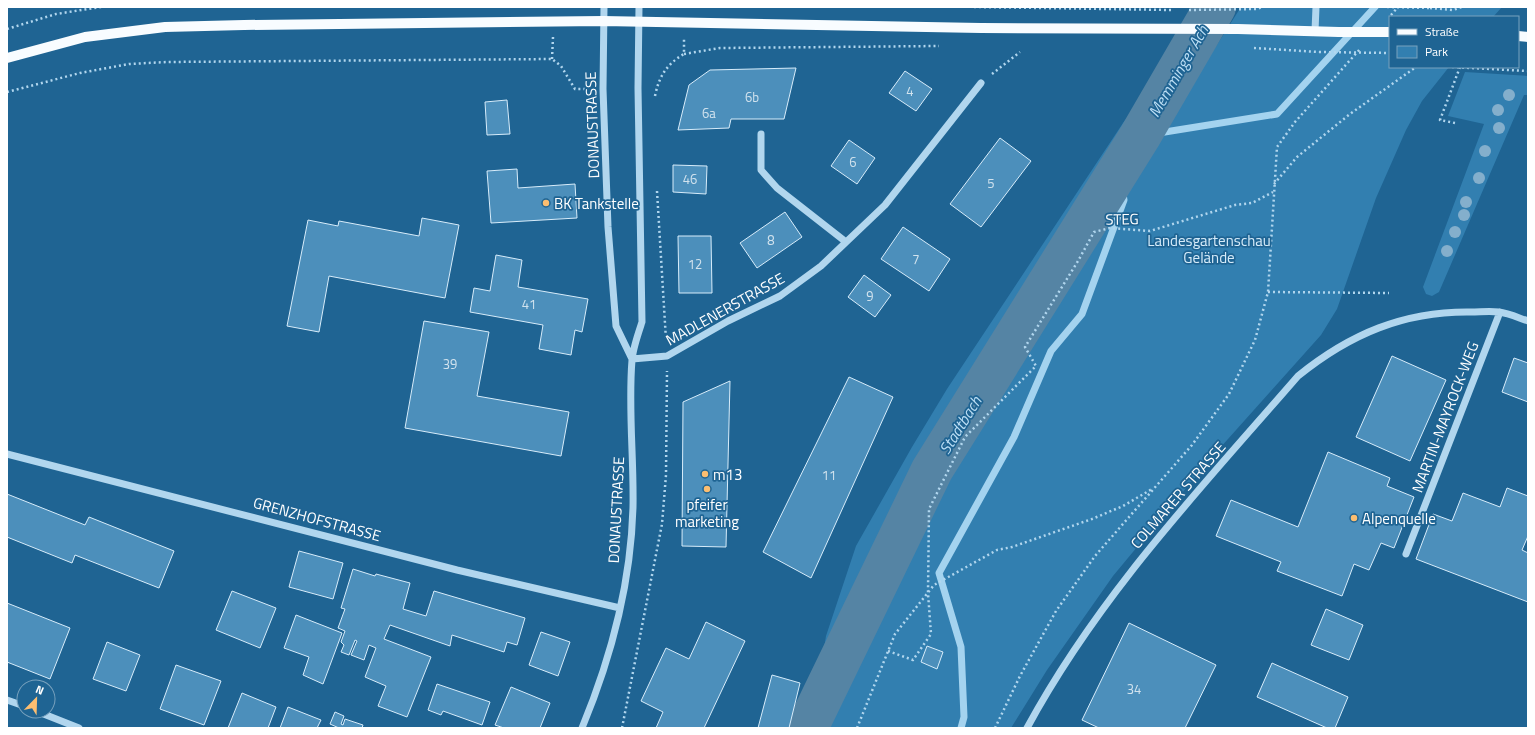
<svg xmlns="http://www.w3.org/2000/svg" width="1535" height="735" viewBox="0 0 1535 735" font-family="'Titillium Web',sans-serif">
	<style>
		.green { fill: #327fb0 }
		.lines { fill: none; stroke-linecap: round; stroke-linejoin: round }
		.stream { stroke: #a4d3ef; stroke-width: 7 }
		.river { stroke: #5584a4; stroke-width: 42 }
		.building { fill: #4c8fbb; stroke: #d7ecfa }
		.path { stroke: #b1d6ee; stroke-width: 2.5; stroke-dasharray: 2 3; stroke-linecap: butt }
		.minor { stroke: #b1d6ee; stroke-width: 7 }
		.major { stroke: #f8fcff; stroke-width: 10 }
		.path-bridge { stroke: #b1d6ee; stroke-width: 2.5; stroke-dasharray: 2 3; stroke-linecap: butt }
		.major-bridge { stroke: #f8fcff; stroke-width: 10 }
		.tree { fill: #84afcc }
		.poi-dot { fill: #fcbe71; stroke: #1f6493; stroke-width: 1.5 }
		.labels { text-anchor: middle; dominant-baseline: central; stroke-width: 3.5; stroke-linejoin: round; paint-order: stroke }
		.number-label { font-size: 13px; fill: #d2e3ee }
		.street-label { font-size: 15px; fill: #fff; stroke: #1f6493 }
		.poi-label { font-size: 15px; fill: #fff; stroke: #1f6493; text-anchor: start }
		.park-label { font-size: 15px; fill: #d7ecfa; stroke: #1f6493 }
		.water-label { font-size: 16px; font-style: italic; fill: #bddff5; stroke: #1f6493 }
	</style>
	<rect width="100%" height="100%" fill="#1f6493"/>
	<path class="green" d="M1241,7H1502L1493,17H1390V67H1449L1422,101L1406,130L1376,198L1337,309L1321,335L1211,458L1113,576L1047,670L1011,728H799L820,673L826,636L856,546L912,447L947,389L1123,123L1145,94L1156,84L1206,62Z
		M1465,72L1528,76V95H1524L1439,292L1432,296L1426,294L1423,287L1484,124L1448,116Z"/>
	<g class="lines">
		<path class="stream" d="M1140,136L1277,114L1375,7
			M961,728L964,717L961,647L939,573L1014,437L1051,351L1082,314L1124,200L1119,169"/>
		<path class="river" d="M807,728L932,470L1140,136L1215,7"/>
	</g>
	<path class="building" d="M796,68L784,119H731L729,128L678,130L689,85L710,70Z
		M905,71L932,89L916,111L889,93Z
		M507,100L510,134L487,135L485,102Z
		M1000,138L1031,161L981,227L950,204Z
		M849,140L875,158L857,184L831,166Z
		M673,165L707,166L706,194L673,192Z
		M517,169L518,188L575,184L577,218L491,223L487,171Z
		M785,212L802,237L757,268L740,243Z
		M422,218L459,225L445,298L329,276L319,332L287,326L308,220L338,226L339,221L419,236Z
		M903,227L950,259L929,291L881,259Z
		M678,236H711L712,293H679Z
		M496,255L522,260L518,287L588,299L582,332L575,330L571,355L539,349L543,325L470,312L474,288L490,291Z
		M864,275L891,295L875,317L848,297Z
		M424,321L489,332L477,396L569,412L561,456L405,428Z
		M1392,356L1446,380L1410,461L1356,437Z
		M1514,358L1528,363V402L1502,392Z
		M849,377L893,397L811,578L763,552Z
		M730,381L726,547L682,546L683,402Z
		M1328,452L1390,478L1387,486L1414,497L1394,548L1381,543L1369,570L1354,564L1342,596L1277,571L1281,562L1216,536L1231,500L1298,527Z
		M1507,488L1528,496V536L1522,550L1528,553V602L1416,559L1433,514L1452,521L1463,493L1500,507Z
		M7,494L85,525L89,517L174,551L159,588L75,555L72,563L7,537Z
		M299,551L343,563L333,599L289,587Z
		M353,569L375,576L376,574L410,583L403,609L426,616L434,591L525,618L517,645L507,642L504,652L452,635L450,646L390,625L384,639L431,657L407,717L378,706L386,686L365,677L376,648L369,645L364,660L351,655L357,641L355,640L349,655L341,652L344,645L341,642L345,631L338,628L345,609L341,608Z
		M232,591L276,608L260,648L216,630Z
		M7,603L70,628L50,679L7,662Z
		M1326,609L1363,625L1349,660L1311,645Z
		M296,615L342,633L323,684L303,675L309,657L284,648Z
		M706,622L745,641L704,728H656L663,712L641,701L666,648L689,659Z
		M1129,623L1216,665L1185,728H1099L1082,720Z
		M541,632L570,642L558,676L529,665Z
		M107,642L140,655L126,691L93,679Z
		M927,646L943,652L937,669L921,662Z
		M1272,663L1348,697L1335,728H1327L1257,697Z
		M176,665L221,681L204,725L160,709Z
		M772,675L800,683L789,728H758Z
		M437,684L490,702L482,725L443,711L441,715L428,710Z
		M511,687L550,703L540,728H504L495,725Z
		M242,693L276,707L268,728H228Z
		M288,707L321,720L317,728H280Z
		M335,712L344,716L341,724L343,725L345,719L363,725L362,728H339L330,724Z"/>
	<g class="lines">
		<path class="path" d="M974,7L1172,10
			M1430,8L1453,10L1462,7
			M1189,10L1257,9L1262,7
			M1391,15L1398,7
			M7,29L56,14L101,7
			M1254,48L1319,52
			M684,54L720,48L939,46
			M552,59L553,37
			M1452,67L1528,71
			M992,74L1020,52
			M7,92L80,73L129,64L167,62L552,59L561,66L575,89H588
			M655,96C659,76 667,64 684,54V39
			M1455,123L1440,120L1460,67
			M1274,184L1297,157L1350,114L1416,67
			M657,191L666,340
			M1268,292L1389,293
			M888,651L913,660L931,634L928,593L929,509L965,437L1036,366L1025,347L1078,261L1094,232L1110,228L1150,231L1235,205L1252,203L1273,192
			M622,728L662,524L666,475L667,371
			M857,728L895,634L934,585L997,550L1012,547L1092,519L1123,506L1152,489
			M995,728L1020,676L1056,611L1095,556L1192,445L1229,394L1255,340L1268,292L1277,147L1295,122L1360,49"/>
		<path class="minor" d="M604,7L603,89L608,227L616,326L632,359
			M1315,31L1316,7
			M761,134V170L777,188L846,242
			M632,359L667,356L728,321L780,296L821,266L885,205L981,83
			M7,454L457,570L620,608
			M1406,554L1500,312
			M7,700L24,706
			M36,711L79,728
			M582,728C611,658 631,582 633,507C634,458 628,409 632,360C633,348 638,334 642,322L638,88L639,7
			M1027,728C1099,595 1200,489 1298,376C1350,334 1404,311 1471,312C1480,312 1490,311 1499,312C1508,313 1519,318 1528,321"/>
		<path class="major" d="M1518,36L1528,37
			M7,58L85,37L165,27L244,25L603,21L981,28L1238,29L1339,32"/>
		<path class="path-bridge" d="M1387,7L1430,8
			M1319,52L1390,53"/>
		<path class="major-bridge" d="M1339,32H1390"/>
	</g>
	<g class="tree">
		<circle cx="1509" cy="95" r="6"/>
		<circle cx="1498" cy="110" r="6"/>
		<circle cx="1499" cy="128" r="6"/>
		<circle cx="1485" cy="151" r="6"/>
		<circle cx="1479" cy="178" r="6"/>
		<circle cx="1466" cy="202" r="6"/>
		<circle cx="1464" cy="215" r="6"/>
		<circle cx="1455" cy="232" r="6"/>
		<circle cx="1447" cy="251" r="6"/>
	</g>
	<g class="poi-dot">
		<circle cx="546" cy="203" r="4"/>
		<circle cx="705" cy="474" r="4"/>
		<circle cx="707" cy="489" r="4"/>
		<circle cx="1354" cy="518" r="4"/>
	</g>
	<g class="labels">
		<g class="number-label">
			<text x="910" y="91">4</text>
			<text x="752" y="97">6b</text>
			<text x="709" y="113">6a</text>
			<text x="853" y="162">6</text>
			<text x="690" y="179">46</text>
			<text x="991" y="183">5</text>
			<text x="771" y="240">8</text>
			<text x="916" y="259">7</text>
			<text x="695" y="264">12</text>
			<text x="870" y="296">9</text>
			<text x="529" y="304">41</text>
			<text x="450" y="364">39</text>
			<text x="829" y="475">11</text>
			<text x="1134" y="689">34</text>
		</g>
		<g class="street-label">
			<text transform="translate(592 125) rotate(-92)">DONAUSTRASSE</text>
			<text transform="translate(1122 219) rotate(-1)">STEG</text>
			<text transform="translate(725 309) rotate(-29)">MADLENERSTRASSE</text>
			<text transform="translate(1445 417) rotate(-69)">MARTIN-MAYROCK-WEG</text>
			<text transform="translate(1178 495) rotate(-49)">COLMARER STRASSE</text>
			<text transform="translate(616 510) rotate(-87)">DONAUSTRASSE</text>
			<text transform="translate(317 519) rotate(15)">GRENZHOFSTRASSE</text>
		</g>
		<g class="poi-label">
			<text x="554" y="203">BK Tankstelle</text>
			<text x="713" y="474">m13</text>
			<text x="707" y="504" text-anchor="middle">pfeifer<tspan x="707" dy="17">marketing</tspan></text>
			<text x="1362" y="518">Alpenquelle</text>
		</g>
		<g class="park-label">
			<text x="1209" y="240">Landesgartenschau<tspan x="1209" dy="17">Gelände</tspan></text>
		</g>
		<g class="water-label">
			<text transform="translate(1178 71) rotate(-60)">Memminger Ach</text>
			<text transform="translate(960 425) rotate(-58)">Stadtbach</text>
		</g>
	</g>
	<rect width="1535" height="735" fill="none" stroke="#ffffff" stroke-width="16"/>
	<rect x="1389" y="16" width="130" height="52" fill="#1f6493" stroke="#79a2be"/>
	<rect x="1397" y="29" width="20" height="6" fill="#f8fcff" stroke="#79a2be"/>
	<text x="1425" y="36" font-size="12" fill="#ffffff">Straße</text>
	<rect x="1397" y="46" width="20" height="12" fill="#327fb0" stroke="#79a2be"/>
	<text x="1425" y="56" font-size="12" fill="#ffffff">Park</text>
	<g transform="translate(36 699) rotate(23)"><circle r="19" fill="#1f6493" stroke="#79a2be"/>
	<path d="M0-3L7 15L0 10L-7 15Z" fill="#fcbe71"/>
	<text y="-6" font-size="11" font-weight="bold" text-anchor="middle" fill="#ffffff">N</text>
	</g>
</svg>
